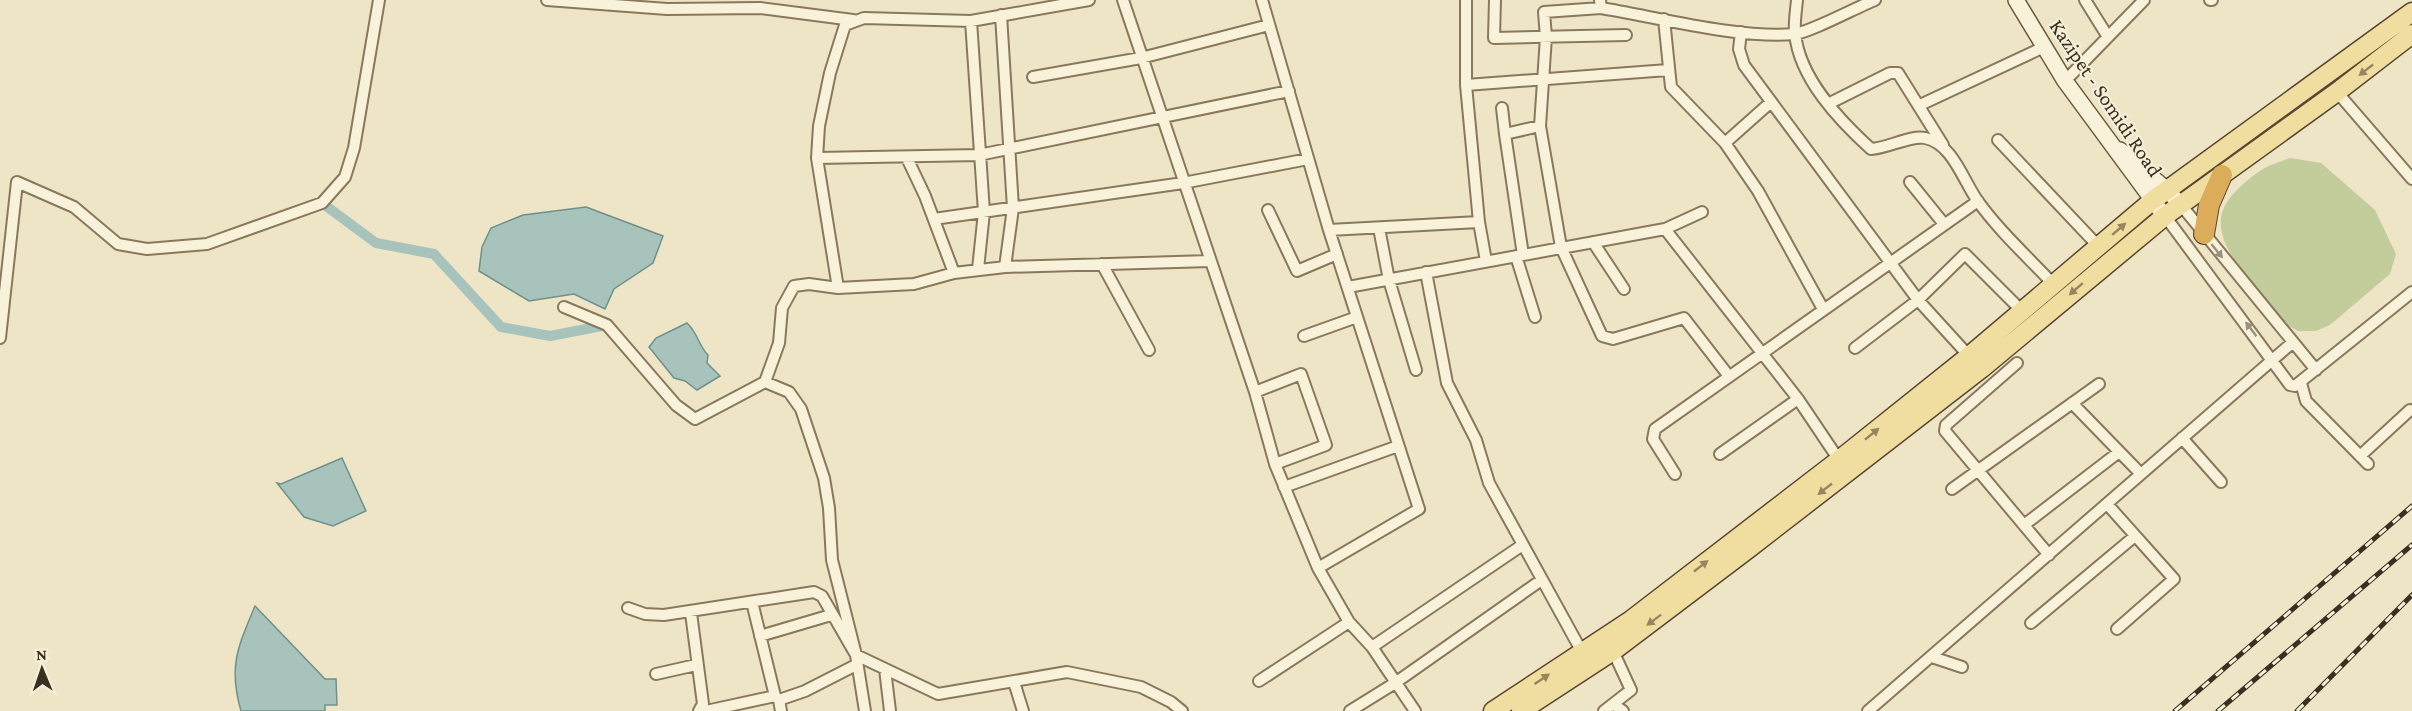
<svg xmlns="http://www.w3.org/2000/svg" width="2412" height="711" viewBox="0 0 2412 711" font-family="'Crimson Pro',serif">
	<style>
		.green { fill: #c3cc9b }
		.water { fill: #a8c2bc; stroke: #6e918b; stroke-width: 1.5 }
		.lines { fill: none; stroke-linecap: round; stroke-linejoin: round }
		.canal { stroke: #a8c2bc; stroke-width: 10 }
		.street-casing { stroke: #8a785c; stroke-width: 14 }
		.secondary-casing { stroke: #6c593f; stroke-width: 18 }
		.primary-casing { stroke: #584630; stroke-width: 21 }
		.highway-casing { stroke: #584630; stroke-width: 22 }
		.street { stroke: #f9f2da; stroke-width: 10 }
		.secondary { stroke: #f9f2da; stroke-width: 15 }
		.primary { stroke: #f0dda0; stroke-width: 18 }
		.highway { stroke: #dbac5a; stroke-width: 20 }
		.rail-casing { stroke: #3a2f20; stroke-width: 5 }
		.rail { stroke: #f5efd7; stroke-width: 3; stroke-dasharray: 9; stroke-linecap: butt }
		.oneway { fill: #958660 }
		.oneway2 { fill: #9a907d }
		.labels { text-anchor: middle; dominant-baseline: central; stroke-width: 4.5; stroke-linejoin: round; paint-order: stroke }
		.street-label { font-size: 21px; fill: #3a2f20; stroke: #f5efd7 }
	</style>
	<rect width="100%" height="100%" fill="#eee5c7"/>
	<path class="green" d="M2290,158L2321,163L2375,210L2396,254L2390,274L2330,325L2316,331H2298L2287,325C2266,301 2217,252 2221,219C2222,201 2243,183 2257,173C2266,166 2279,162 2290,158Z"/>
	<path class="water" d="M586,207L663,236L653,263L614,289L605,309L574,294L529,301L479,271L482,247L491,228L523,215Z
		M687,323C698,333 698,345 708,355L707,363L720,376L697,390L685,381L674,378L649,347L656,338Z
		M342,458L366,511L333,526L304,517L277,483L281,484Z
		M255,606L325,679H336L337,705H325V711H241C228,666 238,647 255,606Z"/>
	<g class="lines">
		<path class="canal" d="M322,203L376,243L434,254L501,327L550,336L607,325"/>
		<g class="street-casing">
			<path id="street" d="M547,0L667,9L760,8L853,20
				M1123,0L1255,392L1275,464L1318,568
				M1262,0L1329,230L1419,509L1318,568L1349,622L1372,647L1415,711
				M1495,0L1494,38L1626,35
				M1600,0L1601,8C1656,17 1739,39 1794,34C1809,33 1857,7 1875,0
				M1797,0C1796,11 1794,22 1795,33C1799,78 1839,120 1871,149C1889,148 1910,135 1925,138C1952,143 1963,180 1977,200C1999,231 2029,258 2055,286
				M2085,0L2108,37
				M2210,0H2212
				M1601,8L1544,12L1546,37L1540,126L1561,247L1602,336L1613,339L1684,318L1728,375
				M1001,15L1013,208L1005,267
				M1664,19L1671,87L1725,143L1758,191L1823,309
				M971,21L984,212L978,269
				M1741,32L1739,49L1744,65L1918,300L1969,356
				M1033,77L1141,58L1269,25
				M2065,81L2144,0
				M1466,85V0
				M2337,92L2412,179
				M1830,103L1890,73H1898L1943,145
				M1920,105L2044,47
				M1502,108L1505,134
				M1998,140L2099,247
				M1725,143L1771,102
				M817,158L979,155L1289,91
				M907,158L925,196L954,273L1005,267L1210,261
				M1910,182L1944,224
				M2181,205L2316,370
				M1268,210L1297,271L1337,254
				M2165,216L2290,385L2295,386L2412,292
				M934,219L1183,183L1308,159
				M1479,222L1466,85L1668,70
				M1379,228L1389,280L1416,370
				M1665,229L1798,399L1839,460
				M1329,230L1479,222L1486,261
				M1593,242L1624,289
				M1523,255L1505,134L1540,126
				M1516,256L1535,317
				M1102,264L1149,350
				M1426,272L1447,383L1476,440L1489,483L1582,652
				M954,273L914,284L838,288L817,158L819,126L830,73L845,25L864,18L971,21L1089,0
				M1348,287L1665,229L1702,212
				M564,307L607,325L676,405L695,419L765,382L779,343L782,308L794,286L809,284L838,288
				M1304,336L1357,317
				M0,338L17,182L74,207L118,244L147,249L207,244L322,203L345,177L354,148L379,0
				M1855,348L1918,300L1965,254L2022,311
				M2017,363L1946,425L1945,431L2049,555
				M765,382L789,392L801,409L824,478L829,508L832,560L856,655L865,711
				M2301,383L2306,401L2368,464
				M1255,392L1301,374L1326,445L1275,464
				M2072,403L2141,474
				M2182,438L2221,482
				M1720,454L1798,399
				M2360,456L2410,410
				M1675,474L1653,439L1655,429L1978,201
				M1284,487L1398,446
				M1952,489L2099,384
				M2107,504L2174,579L2117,629
				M2024,525L2119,452
				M752,602L775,696
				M628,608L645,614L664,615L814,592L822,596L856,655L938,694L1067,672L1141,687L1171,702L1182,711
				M691,613L703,704L699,711
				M2031,623L2135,536
				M760,636L831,615
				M1372,647L1521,546
				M1932,657L1962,667
				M885,669L890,711
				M656,674L696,665
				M1259,681L1349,622
				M1014,682L1023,711
				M779,700L805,691L856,665
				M1613,704L1631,690L1613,651
				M706,711L775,696L779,700L781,711
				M1350,711L1395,683L1540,581
				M1604,711L1613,704L1623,711
				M1868,711L2292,343"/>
		</g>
		<g class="secondary-casing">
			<path id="secondary" d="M2016,0L2065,81L2160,210
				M2120,150L2167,190L2181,205"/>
		</g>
		<g class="primary-casing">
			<path id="primary" d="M1493,711L1631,620L1839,460L1969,356L2152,201L2412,12
				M1521,711L1613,651L1748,549L1981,369L2165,216L2337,92L2412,34"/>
		</g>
		<g class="highway-casing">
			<path id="highway" d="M2204,234L2209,205L2222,175"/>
		</g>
		<use href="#street" class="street"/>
		<use href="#secondary" class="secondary"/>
		<use href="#primary" class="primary"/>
		<use href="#highway" class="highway"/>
		<g class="rail-casing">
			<path id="rail" d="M2175,711L2412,506
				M2218,711L2412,545
				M2297,711L2412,595"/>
		</g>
		<use href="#rail" class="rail"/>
	</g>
	<defs><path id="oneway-solid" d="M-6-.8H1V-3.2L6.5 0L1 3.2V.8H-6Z" transform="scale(1.5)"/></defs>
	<g class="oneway">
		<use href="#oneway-solid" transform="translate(2366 70) rotate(142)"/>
		<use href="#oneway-solid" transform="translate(2119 229) rotate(-41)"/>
		<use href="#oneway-solid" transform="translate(2076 289) rotate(139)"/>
		<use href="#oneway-solid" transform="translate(1872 434) rotate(-39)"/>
		<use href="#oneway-solid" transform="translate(1825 489) rotate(142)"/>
		<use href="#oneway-solid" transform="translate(1701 566) rotate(-38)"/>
		<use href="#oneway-solid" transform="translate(1654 620) rotate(143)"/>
		<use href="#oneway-solid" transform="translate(1542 679) rotate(-34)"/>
	</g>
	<g class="oneway2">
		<use href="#oneway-solid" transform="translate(2217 251) rotate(51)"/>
		<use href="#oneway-solid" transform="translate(2251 329) rotate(-127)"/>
	</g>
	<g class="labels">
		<g class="street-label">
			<text transform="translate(2106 98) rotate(56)">Kazipet - Somidi Road</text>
		</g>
	</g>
	<g transform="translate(42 669) rotate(358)" stroke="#f5efd7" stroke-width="4.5" paint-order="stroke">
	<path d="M0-4.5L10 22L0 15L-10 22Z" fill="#3a2f20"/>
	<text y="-9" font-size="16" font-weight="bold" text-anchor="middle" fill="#3a2f20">N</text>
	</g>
</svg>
